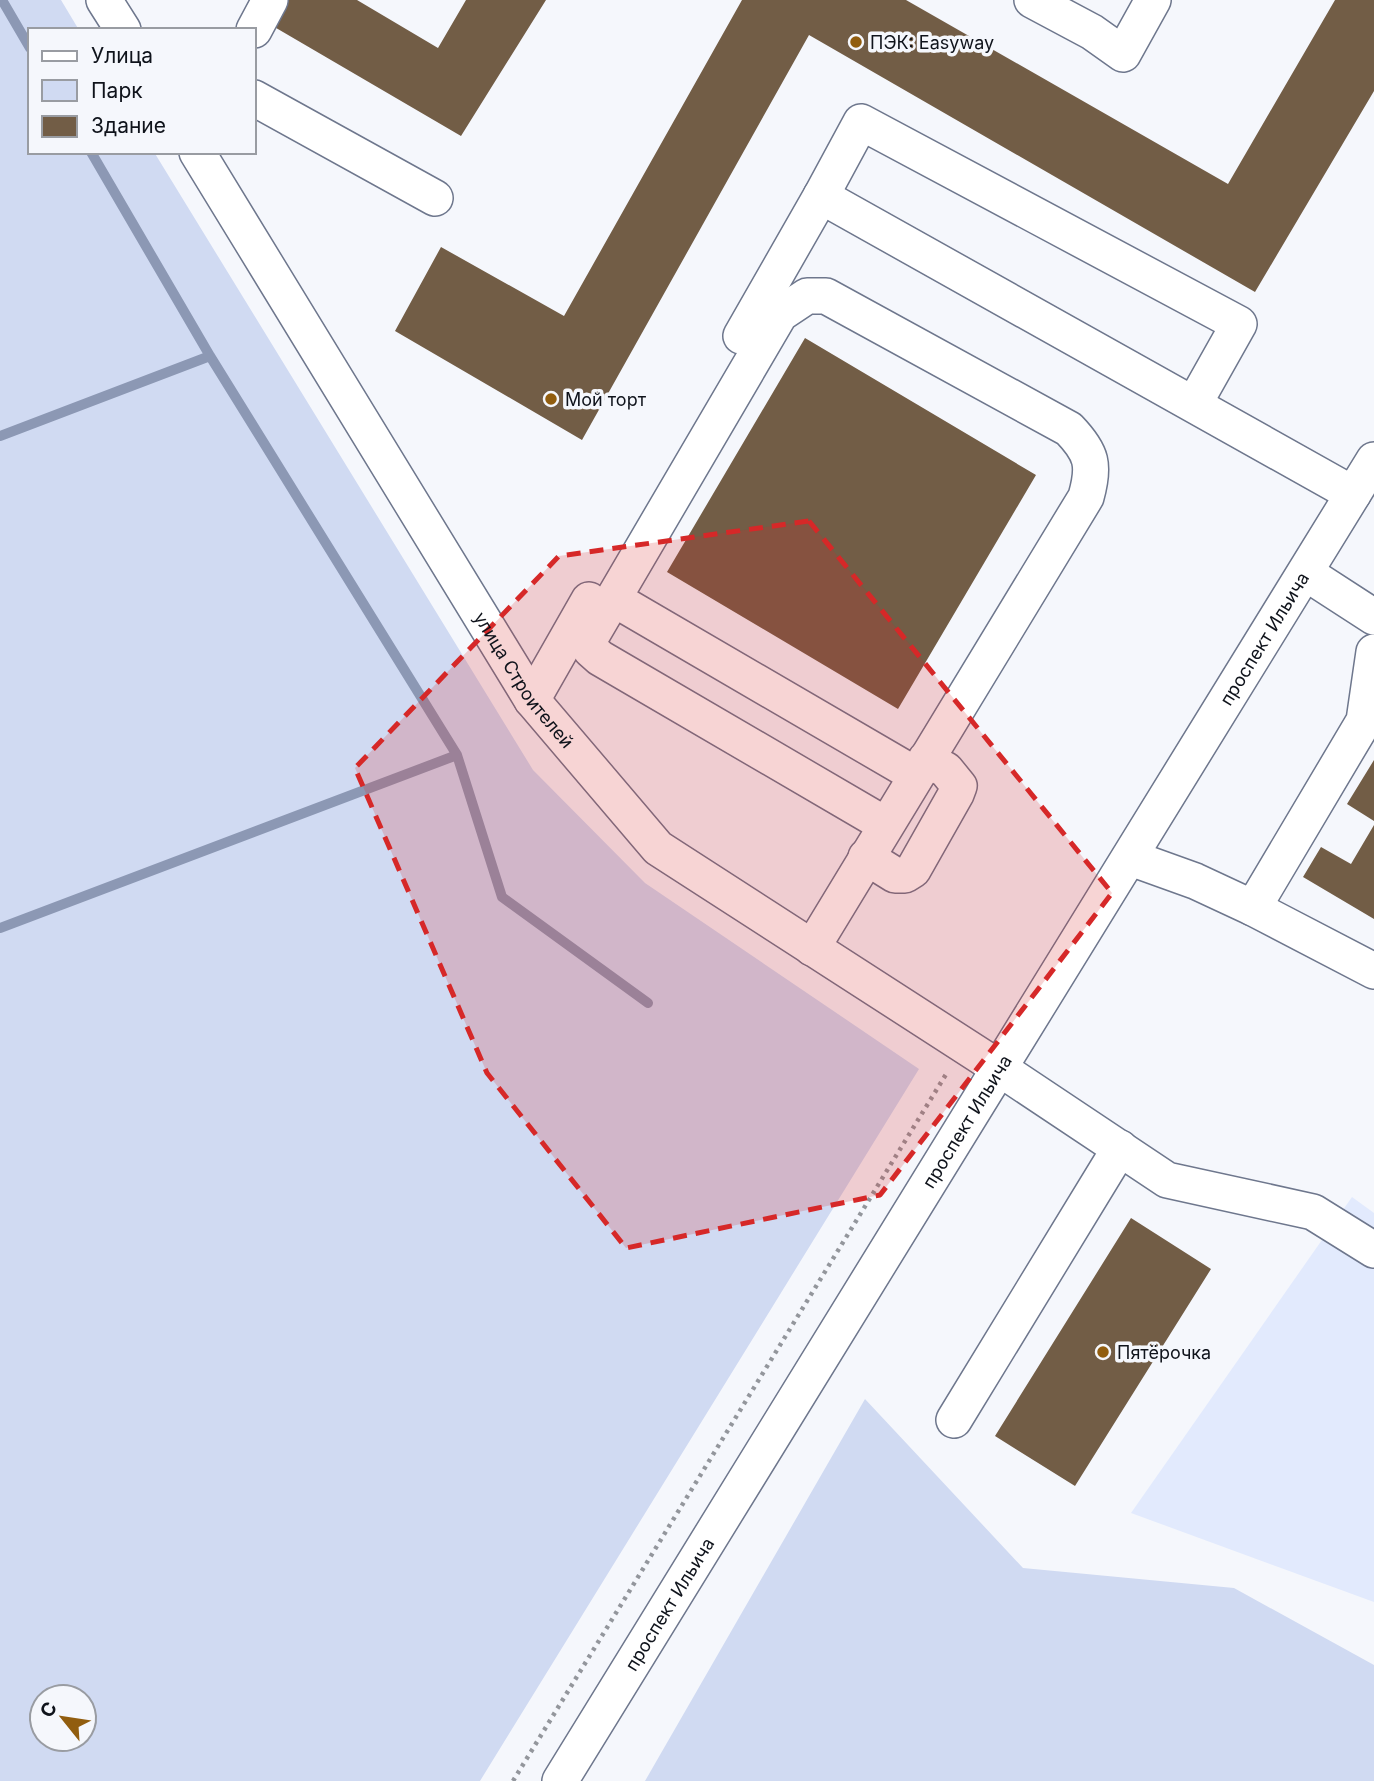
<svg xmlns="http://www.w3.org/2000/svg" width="1374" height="1781" viewBox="0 0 1374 1781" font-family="Inter,sans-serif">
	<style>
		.built { fill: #e2eafd }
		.green { fill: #d0daf2; fill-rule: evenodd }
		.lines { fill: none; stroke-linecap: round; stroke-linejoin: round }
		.stream { stroke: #8c98b4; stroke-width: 10 }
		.building { fill: #725d46 }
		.minor-casing { stroke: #6e778d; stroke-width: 38 }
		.path { stroke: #93969c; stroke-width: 4.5; stroke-dasharray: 3.5 5; stroke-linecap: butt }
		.minor { stroke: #fff; stroke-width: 35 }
		.marked { fill: #d62828; fill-opacity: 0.2; stroke: #d62828; stroke-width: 5; stroke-dasharray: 14 9; stroke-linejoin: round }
		.poi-dot { fill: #915d0f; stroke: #f5f7fc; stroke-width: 2.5 }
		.labels { text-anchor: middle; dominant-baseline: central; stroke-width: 7; stroke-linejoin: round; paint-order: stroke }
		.poi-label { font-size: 18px; fill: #0f131b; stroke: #f5f7fc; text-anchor: start }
		.street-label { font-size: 18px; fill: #0f131b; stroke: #f5f7fc }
	</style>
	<rect width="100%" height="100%" fill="#f5f7fc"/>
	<path class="built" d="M1352,1197L1374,1213V1602L1131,1513Z"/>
	<path class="green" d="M0,0H61L79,30H30V152H154L533,770L645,883L919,1069L480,1781H0ZM84,1697V1739H42V1697Z
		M865,1399L1023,1568L1234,1588L1374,1665V1781H645Z"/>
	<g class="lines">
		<path class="stream" d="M2,0L30,48
			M91,152L210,356L457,755L502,897L648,1003
			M0,436L210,356
			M0,928L457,755"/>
	</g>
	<path class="building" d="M287,0H357L438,48L466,0H546L461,136L271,25Z
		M742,0H906L1228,184L1335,0H1374V91L1255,292L809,35L582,440L395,331L441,247L564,316Z
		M805,338L1036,475L898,709L667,572Z
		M1374,760V821L1347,804Z
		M1374,825V919L1303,877L1321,847L1351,864Z
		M1131,1218L1211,1269L1075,1486L995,1436Z"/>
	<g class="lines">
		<g class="minor-casing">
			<g id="minor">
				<path d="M104,0L123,30"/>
				<path d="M1032,0L1092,32L1123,54L1153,0"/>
				<path d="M254,30L270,0"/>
				<path d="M254,98L435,198"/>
				<path id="s1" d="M197,152L532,700L658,848L999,1068L1167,1180L1313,1212L1374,1250"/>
				<path d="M821,196L861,122L1239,324L1194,404"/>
				<path d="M741,336L821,196L1353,494"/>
				<path d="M1306,573L1374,617"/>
				<path d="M614,599L916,775"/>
				<path d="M532,700L589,600"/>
				<path d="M866,857L895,875H905L913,870L956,794L959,786L946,770L926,759"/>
				<path d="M1131,858L1195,881L1253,908L1364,721L1374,652"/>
				<path d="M1253,908L1374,971"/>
				<path d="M812,948L1086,497C1095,465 1092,453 1069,429L826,296H807L780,314L589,640L591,650L600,658L886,825"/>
				<path d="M954,1420L1120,1148"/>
				<path id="s2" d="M560,1781L1374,460"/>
			</g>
		</g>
		<path class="path" d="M513,1781L948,1071"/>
		<use href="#minor" class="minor"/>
	</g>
	<path class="marked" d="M809,521L1112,893L880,1195L626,1248L487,1073L355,768L559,556Z"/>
	<g class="poi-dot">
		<circle cx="856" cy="42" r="7"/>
		<circle cx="551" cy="399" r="7"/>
		<circle cx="1103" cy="1352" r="7"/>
	</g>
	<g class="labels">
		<g class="poi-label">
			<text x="870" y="42">ПЭК: Easyway</text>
			<text x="565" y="399">Мой торт</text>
			<text x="1117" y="1352">Пятёрочка</text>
		</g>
		<g class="street-label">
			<text stroke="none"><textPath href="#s2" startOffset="1342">проспект Ильича</textPath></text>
			<text stroke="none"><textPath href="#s1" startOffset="621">улица Строителей</textPath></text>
			<text stroke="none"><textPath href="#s2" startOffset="775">проспект Ильича</textPath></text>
			<text stroke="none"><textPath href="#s2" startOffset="208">проспект Ильича</textPath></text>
		</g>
	</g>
	<rect x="28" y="28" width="228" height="126" fill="#f5f7fc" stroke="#999ca2" stroke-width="2"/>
	<rect x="42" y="51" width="35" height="10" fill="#ffffff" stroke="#999ca2" stroke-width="2"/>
	<text x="91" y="63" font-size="21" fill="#0f131b">Улица</text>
	<rect x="42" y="80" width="35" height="21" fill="#d0daf2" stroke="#999ca2" stroke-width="2"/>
	<text x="91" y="98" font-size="21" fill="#0f131b">Парк</text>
	<rect x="42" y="116" width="35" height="21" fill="#725d46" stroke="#999ca2" stroke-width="2"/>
	<text x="91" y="133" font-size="21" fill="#0f131b">Здание</text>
	<g transform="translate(63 1718) rotate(300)"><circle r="33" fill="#f5f7fc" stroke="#999ca2" stroke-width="2"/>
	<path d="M0-5L12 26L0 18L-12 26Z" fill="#915d0f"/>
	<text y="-10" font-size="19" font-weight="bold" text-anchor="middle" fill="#0f131b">С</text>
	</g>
</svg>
